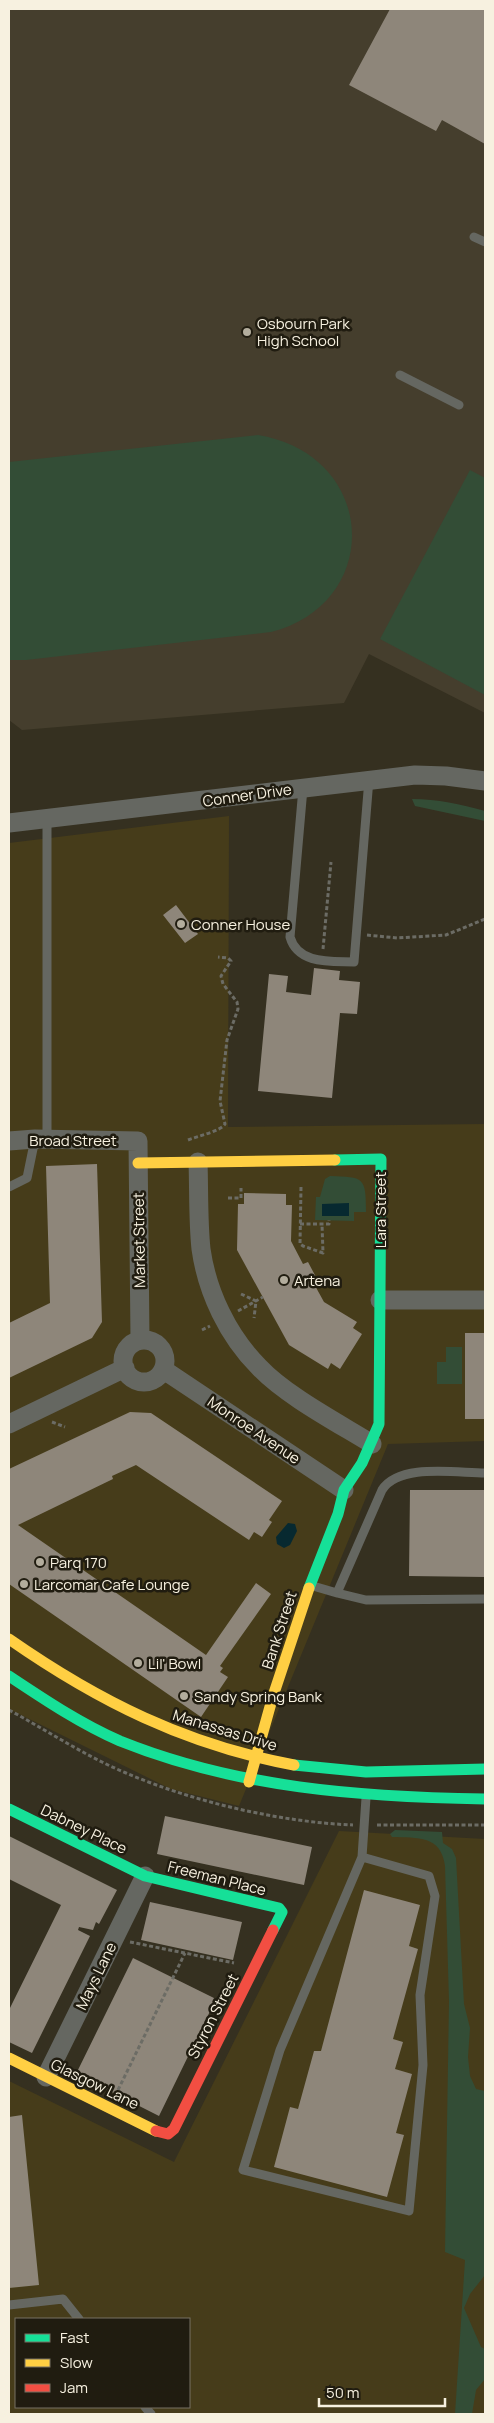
<svg xmlns="http://www.w3.org/2000/svg" width="494" height="2423" viewBox="0 0 494 2423" font-family="Manrope,sans-serif">
	<style>
		.built { fill: #463c1a; fill-rule: evenodd }
		.education { fill: #453e2d }
		.green { fill: #334d36 }
		.water { fill: #072930 }
		.building { fill: #8e867a }
		.lines { fill: none; stroke-linecap: round; stroke-linejoin: round }
		.path { stroke: #6c6c65; stroke-width: 3; stroke-dasharray: 4 2.5; stroke-linecap: butt }
		.lane { stroke: #656761; stroke-width: 9 }
		.street { stroke: #656761; stroke-width: 19 }
		.fast { stroke: #16e098; stroke-width: 11 }
		.slow { stroke: #ffcf43; stroke-width: 11 }
		.jam { stroke: #f24e42; stroke-width: 11 }
		.poi-dot { fill: #b3ad9d; stroke: #201c10; stroke-width: 2 }
		.labels { text-anchor: middle; dominant-baseline: central; stroke-width: 5; stroke-linejoin: round; paint-order: stroke }
		.poi-label { font-size: 15px; fill: #f7f1e0; stroke: #201c10; text-anchor: start }
		.street-label { font-size: 15px; fill: #f7f1e0; stroke: #201c10 }
	</style>
	<rect width="100%" height="100%" fill="#353020"/>
	<path class="built" d="M229,816L228,1127L485,1124V1441L388,1444L239,1806L171,1789L13,1711L9,1717V843Z
		M339,1831L485,1839V2414H9V2081L174,2162ZM16,2319H189V2407H16Z"/>
	<path class="education" d="M9,9H485V713L369,654L344,703L22,730L9,720Z"/>
	<path class="green" d="M258,435C378,455 384,603 271,632L26,660H9V462Z
		M470,470L485,478V695L380,639Z
		M412,799C438,799 460,804 485,811V821L415,806Z
		M330,1176C364,1177 366,1177 366,1212H354V1221L315,1220L316,1197H320L325,1179Z
		M446,1347H462V1384H437V1362H446Z
		M395,1830L442,1832L443,1843L452,1849L456,1858L464,2004L470,2028L468,2057L470,2076L476,2089L485,2091V2275L470,2294L464,2308L481,2347L485,2349V2379L476,2390L472,2414H455L465,2260L445,2252L449,2001L445,1866C441,1835 418,1838 392,1837L390,1834Z"/>
	<path class="water" d="M349,1203V1216H322V1204Z
		M288,1523L295,1524L297,1531L290,1545L284,1548L277,1544L276,1537Z"/>
	<path class="building" d="M390,9H485V144L442,120L436,131L349,85Z
		M176,905L198,934L185,943L163,915Z
		M314,968L340,971L339,980L360,982L357,1014L340,1013L332,1098L258,1091L269,974L288,976L286,992L311,995Z
		M97,1164L102,1322L92,1338L9,1378V1323L50,1303L46,1166Z
		M244,1193L286,1194V1205H292L291,1241L303,1264L308,1262L317,1279L313,1282L324,1302L357,1322L353,1328L362,1334L340,1369L331,1363L328,1369L289,1345L237,1250L238,1204H244Z
		M465,1333H485V1419H465Z
		M130,1412L151,1413L282,1501L269,1520L272,1522L262,1537L254,1532L249,1540L136,1465L112,1476L113,1479L18,1525L206,1655L256,1583L271,1594L220,1666L223,1668L220,1672L228,1677L201,1717L9,1584V1469Z
		M410,1490H485V1577L409,1576Z
		M165,1816L312,1847L304,1885L157,1854Z
		M9,1836L117,1890L99,1924L96,1922L93,1930L79,1927L78,1930L90,1936L32,2053L9,2042V2010L61,1905L9,1879Z
		M364,1890L420,1905L409,1946L418,1949L393,2039L403,2042L395,2069L412,2074L396,2133L404,2135L387,2197L274,2167L290,2107L298,2109L314,2051H321Z
		M150,1902L242,1922L233,1960L141,1940Z
		M133,1958L216,1999L159,2116L76,2074Z
		M22,2115L39,2285L9,2288V2117Z"/>
	<g class="lines">
		<path class="path" d="M367,935L397,938L446,935L485,919
			M323,949L331,862
			M188,1140C198,1136 221,1131 225,1124L220,1101L227,1040L238,1009L237,1002L223,984L221,976L231,961L228,958L218,957
			M301,1187L300,1244L303,1246L323,1253L322,1224
			M228,1198H241V1188
			M300,1224H329V1220
			M241,1294L256,1301L254,1318
			M238,1311L263,1297
			M202,1330L210,1326
			M52,1422L65,1427
			M9,1710C48,1731 85,1756 126,1773C194,1802 279,1822 353,1825
			M377,1825H485
			M130,1942L234,1963
			M118,2090L185,1953"/>
		<path class="lane" d="M474,237L485,242
			M400,375L459,405
			M303,788L290,937C298,965 332,961 354,962L369,779
			M47,818V1139
			M9,1187L27,1178L35,1139
			M313,1586L337,1593L382,1490C399,1463 456,1473 485,1473
			M337,1593L366,1600L485,1599
			M362,1857L429,1876L435,1896L420,1995L423,2065L409,2211L243,2170L280,2050L362,1857L366,1798
			M9,2305L63,2299L79,2319
			M145,2407L151,2414"/>
		<path class="street" d="M9,823L415,775L446,776L485,781
			M9,1141L35,1139L138,1141L140,1340
			M198,1162C199,1190 198,1221 201,1249C207,1292 228,1336 259,1367C285,1395 338,1423 372,1444
			M380,1300H485
			M123 1361a21 21 0 1 1 42 0a21 21 0 1 1-42 0Z
			M164,1370L344,1490
			M9,1424L125,1368
			M46,2077L145,1876"/>
		<path class="fast" d="M309,1588L338,1514L344,1490L362,1463L379,1424L381,1159L335,1160
			M9,1676C45,1700 81,1724 120,1741C237,1788 360,1797 485,1799
			M294,1765L366,1772L485,1769
			M9,1809L145,1876L279,1908L282,1912L273,1930"/>
		<path class="slow" d="M138,1163L335,1160
			M9,1639C98,1701 186,1745 294,1765
			M249,1782L273,1696L309,1588
			M9,2058L156,2131"/>
		<path class="jam" d="M156,2131L168,2134L174,2129L273,1930"/>
	</g>
	<g class="poi-dot">
		<circle cx="247" cy="332" r="5"/>
		<circle cx="181" cy="924" r="5"/>
		<circle cx="284" cy="1280" r="5"/>
		<circle cx="40" cy="1562" r="5"/>
		<circle cx="24" cy="1584" r="5"/>
		<circle cx="138" cy="1663" r="5"/>
		<circle cx="184" cy="1696" r="5"/>
	</g>
	<g class="labels">
		<g class="poi-label">
			<text x="257" y="323">Osbourn Park<tspan x="257" dy="17">High School</tspan></text>
			<text x="191" y="924">Conner House</text>
			<text x="294" y="1280">Artena</text>
			<text x="50" y="1562">Parq 170</text>
			<text x="34" y="1584">Larcomar Cafe Lounge</text>
			<text x="148" y="1663">Lil' Bowl</text>
			<text x="194" y="1696">Sandy Spring Bank</text>
		</g>
		<g class="street-label">
			<text transform="translate(247 795) rotate(-8)">Conner Drive</text>
			<text x="73" y="1140">Broad Street</text>
			<text transform="translate(380 1210) rotate(-90)">Lara Street</text>
			<text transform="translate(139 1240) rotate(-91)">Market Street</text>
			<text transform="translate(254 1430) rotate(34)">Monroe Avenue</text>
			<text transform="translate(279 1630) rotate(-72)">Bank Street</text>
			<text transform="translate(225 1730) rotate(17)">Manassas Drive</text>
			<text transform="translate(84 1829) rotate(26)">Dabney Place</text>
			<text transform="translate(217 1878) rotate(14)">Freeman Place</text>
			<text transform="translate(96 1976) rotate(-64)">Mays Lane</text>
			<text transform="translate(213 2016) rotate(-63)">Styron Street</text>
			<text transform="translate(95 2084) rotate(26)">Glasgow Lane</text>
		</g>
	</g>
	<rect width="494" height="2423" fill="none" stroke="#f7f1e0" stroke-width="20"/>
	<rect x="15" y="2318" width="175" height="90" fill="#201c10" stroke="#767163"/>
	<rect x="25" y="2334" width="25" height="8" fill="#16e098" stroke="#767163"/>
	<text x="60" y="2343" font-size="15" fill="#f7f1e0">Fast</text>
	<rect x="25" y="2359" width="25" height="8" fill="#ffcf43" stroke="#767163"/>
	<text x="60" y="2368" font-size="15" fill="#f7f1e0">Slow</text>
	<rect x="25" y="2384" width="25" height="8" fill="#f24e42" stroke="#767163"/>
	<text x="60" y="2393" font-size="15" fill="#f7f1e0">Jam</text>
	<path d="M319 2398v8h126v-8" fill="none" stroke="#f7f1e0" stroke-width="2.5"/>
	<text x="326" y="2398" font-size="15" fill="#f7f1e0" stroke="#201c10" stroke-width="4" paint-order="stroke">50 m</text>
</svg>
